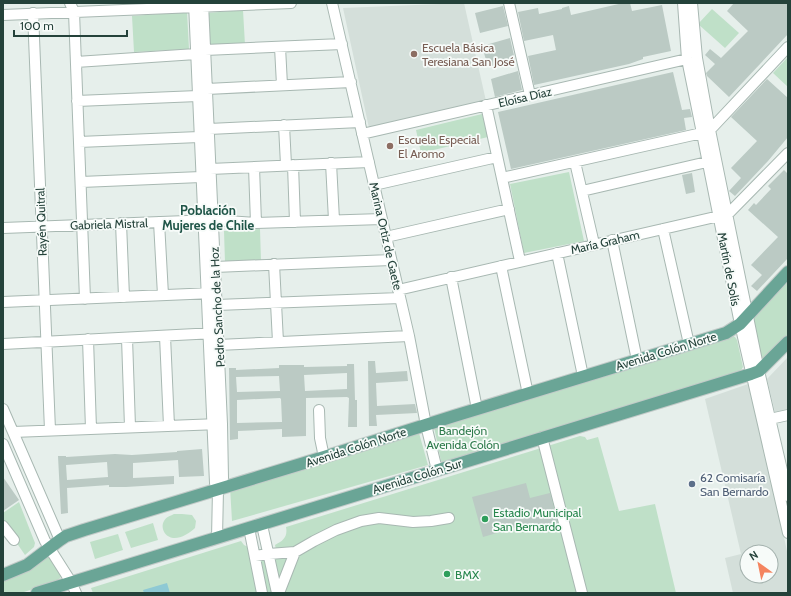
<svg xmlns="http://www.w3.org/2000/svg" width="791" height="596" viewBox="0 0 791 596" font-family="Cabin,sans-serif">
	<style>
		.built { fill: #d4dfda; fill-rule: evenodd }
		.green { fill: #bfe0c8 }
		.water { fill: #8ec9d4 }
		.building { fill: #bbcac4; fill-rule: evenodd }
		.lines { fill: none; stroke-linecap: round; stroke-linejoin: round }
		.minor-casing { stroke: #a8b8b2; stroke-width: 12 }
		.major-casing { stroke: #c2cac8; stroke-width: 14 }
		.minor { stroke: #fff; stroke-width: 10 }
		.major { stroke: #6aa596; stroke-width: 12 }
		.education-dot { fill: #8d6e63; stroke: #f7fbf9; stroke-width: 1.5 }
		.service-dot { fill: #5c6f8a; stroke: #f7fbf9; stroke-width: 1.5 }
		.leisure-dot { fill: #2e9e5b; stroke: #f7fbf9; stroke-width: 1.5 }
		.labels { text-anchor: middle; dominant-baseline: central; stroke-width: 3.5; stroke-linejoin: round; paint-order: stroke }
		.education-label { font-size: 12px; fill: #785e54; stroke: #f7fbf9; text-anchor: start }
		.street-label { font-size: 12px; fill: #24423a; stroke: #f7fbf9 }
		.park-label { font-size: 12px; fill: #2d7a4b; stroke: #f7fbf9 }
		.service-label { font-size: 12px; fill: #4e5e75; stroke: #f7fbf9; text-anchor: start }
		.leisure-label { font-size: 12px; fill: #27864d; stroke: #f7fbf9; text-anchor: start }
		.neighbourhood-label { font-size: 13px; font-weight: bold; fill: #1f5548; stroke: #f7fbf9 }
	</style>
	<rect width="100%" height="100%" fill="#e6efeb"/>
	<path class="built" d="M464,3L486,101L369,128L343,8Z
		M788,357V409L775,412L767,379Z
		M751,383L788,556V593H733L725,558L741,554L705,399ZM747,552H771V576H747Z"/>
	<path class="green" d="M712,9L739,33L725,48L698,24Z
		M243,10L245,45L209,47L207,13Z
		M187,12L189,49L134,52L132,16Z
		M787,58L788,59V87L773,73Z
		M482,114L488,137L421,153L416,130Z
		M569,172L584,241L524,253L510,184Z
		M260,229L261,261L225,262L224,231Z
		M788,276V337L763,359H761L751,319Z
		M731,335L735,337L737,340L743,367L740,372L443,463L441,461L434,427Z
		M419,433L428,465L232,521L230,487Z
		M580,436L585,437L587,440L598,437L619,511L655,504L676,593H93L91,588L241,541L244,545L250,548L252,553L276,550L275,545C283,541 288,537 286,527Z
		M19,502L35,543L34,547L25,555L3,523V513Z
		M174,514H182L192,515L196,521L195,528C190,533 180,539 173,538C165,537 160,528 164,521C166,517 170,516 174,514Z
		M153,523L158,540L131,548L125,532Z
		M118,534L123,550L95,559L90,542Z
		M48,553L62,576L57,581L21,593H3V579Z"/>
	<path class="water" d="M167,583L170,593H144L143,590Z"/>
	<path class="building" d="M623,3H630L632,11L662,5L671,51L643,57V59L629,64L534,85L528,56L556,50L553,35L524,41L518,12L538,8L539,14L562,9V8L569,6L571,15Z
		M734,3H788V34L729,97L707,76L706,73L715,64L705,55L710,49L721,58L748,31L727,11Z
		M503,6L508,26L480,33L475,13Z
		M510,38L515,60L488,67L482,46Z
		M518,71L522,90L495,97L491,79Z
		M673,72L682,110L690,109L692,117L684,118L686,130L511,169L498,112Z
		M767,79L788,98V137L768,161L735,196L729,191L741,178L731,168L757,141L731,117Z
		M784,170L788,174V258L757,291L751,286L762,275L751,265L778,237L748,210L754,203L756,205L771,189L768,186Z
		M692,173L695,192L686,194L682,175Z
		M368,361H375L376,373L407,371L408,381L376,383L377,406L415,404L417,413L376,415L377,426H369Z
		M347,364H354L355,400H357V427H348L349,398L347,397L306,398V436L282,437V429L238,431V439L230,440L229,368H236V370L279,368V365H304V367L347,366ZM347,373V389L305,391L304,375ZM279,376L280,391L237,392L236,377ZM280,398L281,399L282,422L237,423V400Z
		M202,449L204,476L179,477L178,460L133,463V478L174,476V484L126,487H109V485L67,488L68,513L61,514L58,456H66V457L115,454L132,455L177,452V451ZM107,462L108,477L67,480L66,465Z
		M3,477L19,500L3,511Z
		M526,483L530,498L550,493L558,524L534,530L532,523L483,537L472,497Z"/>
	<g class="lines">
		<g class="minor-casing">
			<path id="minor" d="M70,3L74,12L85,299
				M194,3L215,483L218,490L217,538
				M203,3L222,424L223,478L221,486L218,490
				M332,3L409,336L426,425L437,470
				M509,3L530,95
				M683,3L687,59L702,133L740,324L788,533
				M692,3L697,58L710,130L759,371L788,496
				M33,13L50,430
				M3,15L291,3
				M280,47L282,85
				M205,50L342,44
				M76,62L196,54
				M207,89L351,82
				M77,101L198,96
				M486,105L520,261
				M284,125L286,165
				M209,129L360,122
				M710,130L788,47
				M362,134L687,59
				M79,142L199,137
				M575,162L594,244
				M331,163L334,220
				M293,165L295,222
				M254,167L256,223
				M210,169L369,162
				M502,178L702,133
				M81,182L201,177
				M374,185L497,157
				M582,191L707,162
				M159,222L163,295
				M121,223L124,297
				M3,228L213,220L256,223L382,219
				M663,229L689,344
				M386,237L509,209
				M612,240L637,360
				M557,253L583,376
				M274,264L278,342
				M501,266L528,394
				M215,267L391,260
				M451,277L477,409
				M398,290L728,214L788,153
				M3,302L213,293
				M217,305L400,298
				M165,336L169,426
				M127,338L130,427
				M88,339L91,429
				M3,344L215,333
				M218,345L409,336
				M3,409L60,540
				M319,410L320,438L324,457
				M770,419L788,415
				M13,432L219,424
				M542,437L582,593
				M3,444L45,541L71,582L76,593
				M262,525L277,593
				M3,526L14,540
				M249,528L262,593
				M255,556L269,554L295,552L314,541L336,530L361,521L379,518L413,522L431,521L449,518
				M279,593L295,552"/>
		</g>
		<g class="major-casing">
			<path id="major" d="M3,575L27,565L60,540L66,536L84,530L324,457L454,416L726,333L740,324L788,272
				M37,593L751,374L759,371L788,342"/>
		</g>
		<use href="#minor" class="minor"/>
		<use href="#major" class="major"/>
	</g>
	<g class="education-dot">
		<circle cx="414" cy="54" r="4"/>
		<circle cx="390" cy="146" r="4"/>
	</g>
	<circle class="service-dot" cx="692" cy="484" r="4"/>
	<g class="leisure-dot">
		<circle cx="485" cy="519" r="4"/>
		<circle cx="447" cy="574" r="4"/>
	</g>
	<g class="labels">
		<g class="education-label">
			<text x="422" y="47">Escuela Básica<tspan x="422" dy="14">Teresiana San José</tspan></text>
			<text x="398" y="139">Escuela Especial<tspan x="398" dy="14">El Aromo</tspan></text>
		</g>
		<g class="street-label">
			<text transform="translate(525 97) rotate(-13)">Eloísa Díaz</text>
			<text transform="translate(41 222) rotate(-92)">Rayén Quitral</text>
			<text transform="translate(109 224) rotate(-2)">Gabriela Mistral</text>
			<text transform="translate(386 236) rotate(77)">Marina Ortiz de Gaete</text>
			<text transform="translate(605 242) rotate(-13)">María Graham</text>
			<text transform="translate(729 269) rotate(79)">Martín de Solís</text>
			<text transform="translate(217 307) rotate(-93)">Pedro Sancho de la Hoz</text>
			<text transform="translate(666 351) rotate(-17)">Avenida Colón Norte</text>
			<text transform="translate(356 447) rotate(-18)">Avenida Colón Norte</text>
			<text transform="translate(417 476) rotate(-17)">Avenida Colón Sur</text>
		</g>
		<g class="park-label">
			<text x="463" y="430">Bandejón<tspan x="463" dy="14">Avenida Colón</tspan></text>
		</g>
		<g class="service-label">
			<text x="700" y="477">62 Comisaría<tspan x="700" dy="14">San Bernardo</tspan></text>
		</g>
		<g class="leisure-label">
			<text x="493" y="512">Estadio Municipal<tspan x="493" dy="14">San Bernardo</tspan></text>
			<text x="455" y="574">BMX</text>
		</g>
		<g class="neighbourhood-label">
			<text x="208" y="210">Población<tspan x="208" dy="15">Mujeres de Chile</tspan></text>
		</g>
	</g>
	<rect width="791" height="596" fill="none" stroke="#24423a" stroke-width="8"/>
	<g transform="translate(759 564) rotate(327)"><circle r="19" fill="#f7fbf9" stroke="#a3b1ad"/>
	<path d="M0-3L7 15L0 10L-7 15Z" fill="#f4845f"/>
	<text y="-6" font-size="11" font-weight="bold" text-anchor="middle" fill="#24423a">N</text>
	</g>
	<path d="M14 30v6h113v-6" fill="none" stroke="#24423a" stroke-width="2"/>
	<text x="20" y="30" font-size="12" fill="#24423a" stroke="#f7fbf9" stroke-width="3" paint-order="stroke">100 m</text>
</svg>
